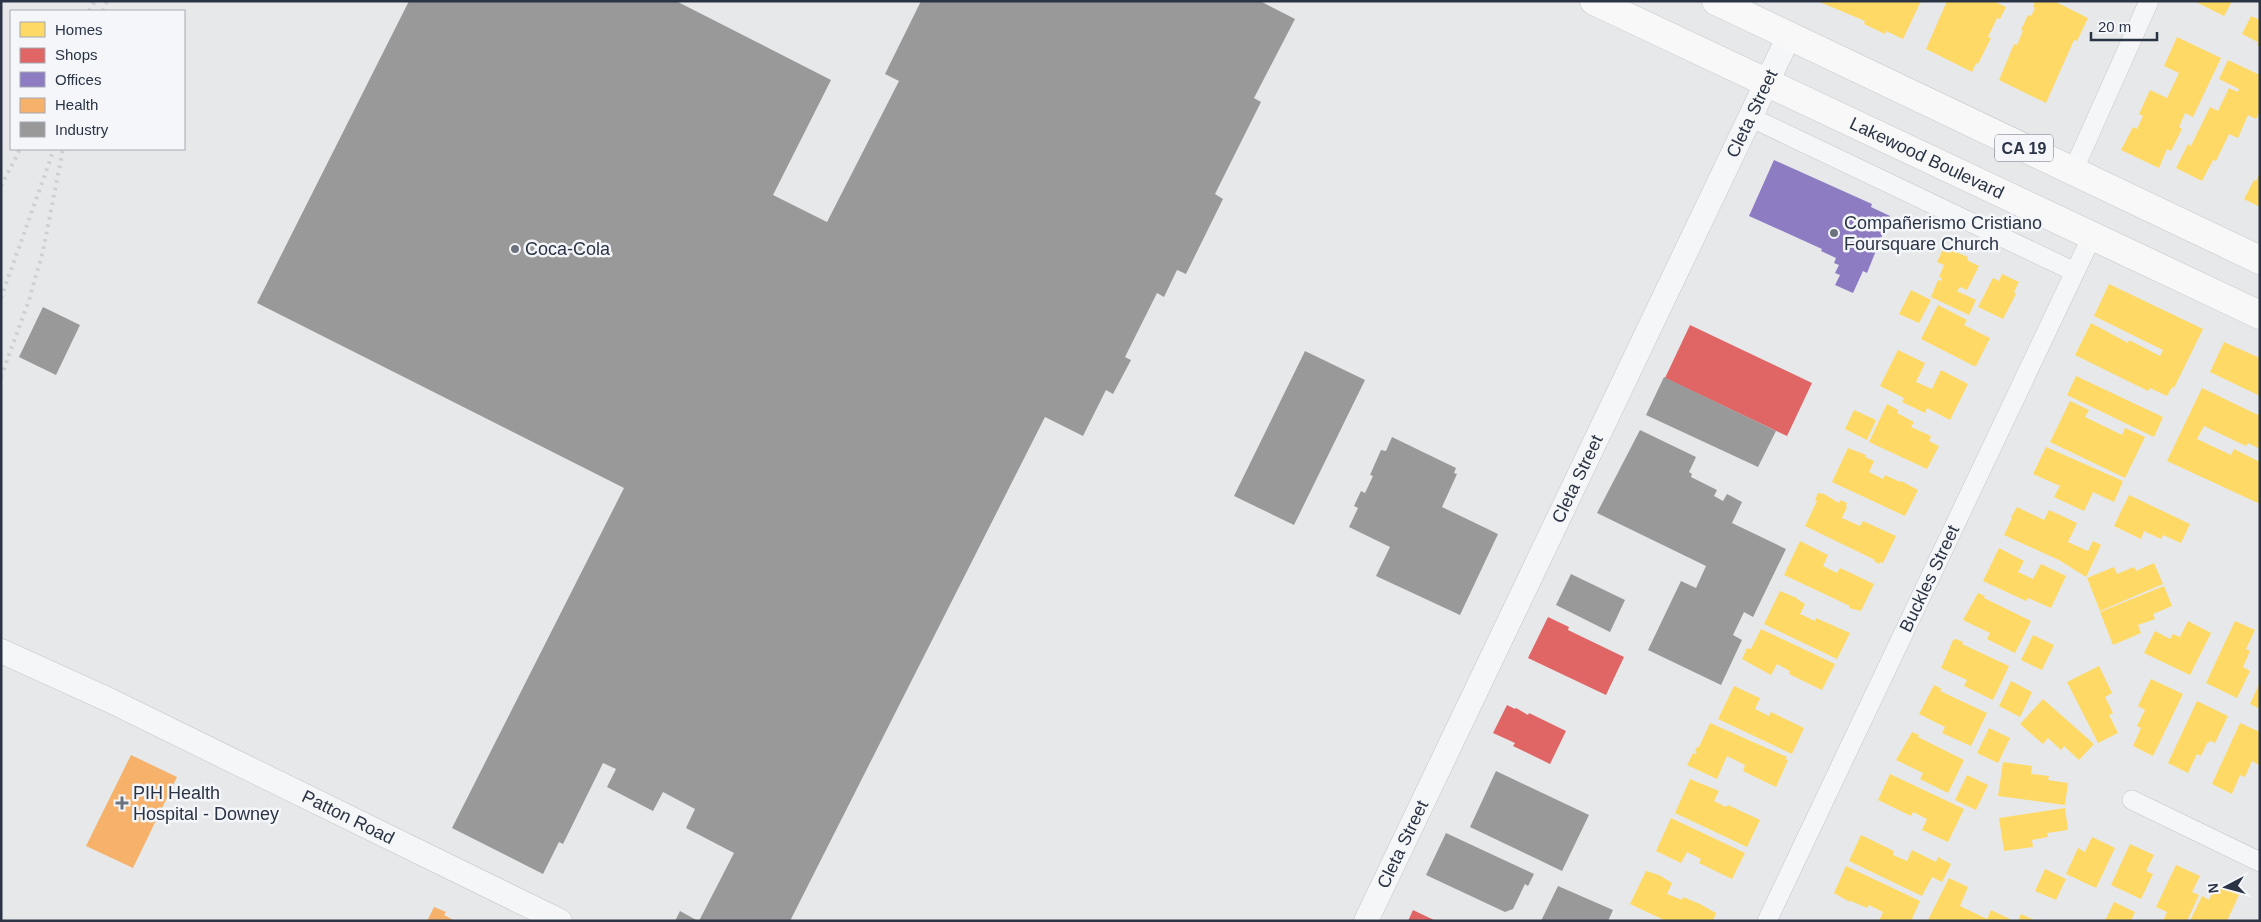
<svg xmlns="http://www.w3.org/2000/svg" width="2261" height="922" viewBox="0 0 2261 922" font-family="Helvetica,sans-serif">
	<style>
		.homes { fill: #ffd966 }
		.shops { fill: #e06666 }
		.offices { fill: #8e7cc3 }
		.health { fill: #f6b26b }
		.industry { fill: #999 }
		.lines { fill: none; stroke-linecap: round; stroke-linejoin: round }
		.minor-casing { stroke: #c4c6c8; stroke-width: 20 }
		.tertiary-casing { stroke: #c4c6c8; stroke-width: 25 }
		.primary-casing { stroke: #c2c5c8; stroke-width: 29 }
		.minor { stroke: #f5f6f7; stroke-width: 19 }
		.tertiary { stroke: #f5f6f7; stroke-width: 24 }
		.primary { stroke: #f8f8f8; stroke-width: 28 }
		.rail { stroke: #cecfd2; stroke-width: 4; stroke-dasharray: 2.5 5; stroke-linecap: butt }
		.poi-dot { fill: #6c737f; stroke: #f4f6f9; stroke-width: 2 }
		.labels { text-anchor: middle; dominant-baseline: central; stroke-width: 5; stroke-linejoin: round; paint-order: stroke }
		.shield { fill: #f4f6f9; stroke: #676e7b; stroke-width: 1 }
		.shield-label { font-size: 16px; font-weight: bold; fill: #2b3445 }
		.street-label { font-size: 18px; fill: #2b3445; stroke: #f4f6f9 }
		.poi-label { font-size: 18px; fill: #2b3445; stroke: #f4f6f9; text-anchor: start }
	</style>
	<rect width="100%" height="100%" fill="#e6e8ea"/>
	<path class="homes" d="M1817,1H1921L1903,39L1886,31L1885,34L1864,24L1865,21Z
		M1947,1H1993L2006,7L2000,19L1997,18L1988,37L1991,38L1978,64L1976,63L1972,72L1926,49Z
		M2035,1H2054L2088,18L2077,41L2074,40L2046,103L1999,80L2014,44L2017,45L2023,31L2021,30L2028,15L2031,16L2035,8L2033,7Z
		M2194,1H2232L2224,16Z
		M2251,16L2260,20V46L2257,45L2258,42L2242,34Z
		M2177,37L2221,58L2193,117L2185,113L2179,127L2182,129L2171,151L2167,149L2159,168L2121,150L2133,127L2137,129L2143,116L2139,114L2150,90L2167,98L2179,73L2164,66Z
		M2228,60L2260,75V112L2256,119L2248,115L2238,138L2229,134L2216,161L2213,160L2202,181L2176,168L2188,144L2191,146L2210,107L2218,111L2229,88L2238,92L2239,89L2219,79Z
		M2260,173V207L2244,199L2254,180L2256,181Z
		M1944,247L1968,257L1967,260L1979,266L1967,290L1960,287L1957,291L1976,300L1969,315L1931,297L1938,280L1941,281L1942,278L1939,277L1944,265L1937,262Z
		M2002,274L2019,282L2014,292L2016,294L2003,319L1978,307L1993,278L1999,281Z
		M2109,284L2203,329L2174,388L2172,387L2167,396L2150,388L2148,391L2075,355L2091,323L2128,343L2129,340L2160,356L2163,350L2094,316Z
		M1911,290L1931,300L1919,323L1899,314Z
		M1938,305L1967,320L1964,325L1990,338L1976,366H1974L1921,339Z
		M2224,342L2260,358V396L2210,372Z
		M1898,350L1925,363L1916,382L1932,389L1941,370L1968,384L1950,420L1927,408L1925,413L1902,402L1904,398L1880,386Z
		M2076,376L2163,417L2154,437L2067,395Z
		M2202,388L2258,415L2260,411V449L2248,443L2246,446L2204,426L2197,439L2231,455L2234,449L2260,462V504L2167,461Z
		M2070,401L2089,410L2085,417L2122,435L2125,428L2145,437L2125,478L2050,442Z
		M1887,404L1898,410L1897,413L1914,422L1911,427L1931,436L1929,441L1939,446L1927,469L1869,442Z
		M1854,410L1876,420L1867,440L1845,429Z
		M2046,447L2123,481L2114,502L2093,492L2084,511L2054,497L2060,486L2033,474Z
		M1848,448L1866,455L1865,457L1874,461L1869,472L1883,479L1885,475L1900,482L1901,481L1918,490L1905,516L1832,482Z
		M1818,493L1824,494L1839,503L1840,500L1847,503L1846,506L1847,507L1842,518L1860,526L1863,521L1896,536L1883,563L1880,562L1879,564L1874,561L1875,560L1805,526L1817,501L1815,500Z
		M2129,495L2190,524L2181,543L2163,535L2161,539L2144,531L2141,539L2114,526Z
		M2017,507L2044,520L2049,510L2077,523L2068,542L2088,551L2093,541L2101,545L2086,577L2059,560L2004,535L2012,518L2011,517Z
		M1800,541L1828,555L1823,566L1837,573L1840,568L1874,584L1861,611L1849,608L1850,606L1784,575Z
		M1999,548L2024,561L2018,572L2033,579L2041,564L2066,576L2051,608L2028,598L2026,601L1983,581Z
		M2154,563L2163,584L2100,611L2087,578L2114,567L2117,574L2134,567L2136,571Z
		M2164,586L2172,606L2153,614L2155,619L2138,625L2141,633L2113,645L2100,612Z
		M1780,591L1797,598V599L1805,604L1800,614L1815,621L1816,618L1850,633L1837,659L1764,624Z
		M1978,593L1985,596L1984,598L2031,621L2015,653L1987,639L1990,633L1963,620Z
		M2188,621L2211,633L2190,675L2144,653L2155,631L2170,639L2173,634L2180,637Z
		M2235,621L2255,630L2246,649L2250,651L2243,667L2250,671L2237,698L2206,683Z
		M1761,629L1835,664L1822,690L1789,674L1790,671L1777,664L1771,675L1742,659L1747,648L1751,649Z
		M2033,635L2054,645L2042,670L2021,660Z
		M1956,639L1963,642L1962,644L2009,666L1993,700L1964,686L1967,680L1941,668L1953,640Z
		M2099,666L2112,693L2105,697L2113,713L2109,715L2118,733L2098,743L2067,682Z
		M2151,679L2183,694L2153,756L2133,746L2141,728L2137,726L2145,710L2138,706Z
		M2011,681L2032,692L2020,717L1999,706Z
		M2260,682V709L2250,704Z
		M1934,685L1942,689L1940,691L1987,713L1971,746L1942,733L1945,727L1919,714Z
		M1734,686L1760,698L1755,709L1769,716L1771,712L1804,728L1792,754L1718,719Z
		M2043,699L2094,744L2079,760L2064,746L2061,750L2048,738L2043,744L2020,724Z
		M2197,701L2228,716L2215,743L2211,741L2207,743L2201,756L2197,754L2188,773L2168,763Z
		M1710,723L1787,757L1785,759L1788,760L1776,787L1743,771L1745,765L1727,756L1717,779L1687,765L1693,753L1695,754L1697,752L1695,751L1697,747H1699Z
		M2240,723L2260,732V763L2259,765L2252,761L2245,777L2240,775L2232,794L2212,784Z
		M1989,728L2010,738L1998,763L1977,753Z
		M1912,732L1919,735L1918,737L1964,760L1948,793L1920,779L1923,773L1896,760Z
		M2003,762L2032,766L2031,774L2049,776L2048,780L2068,783L2065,805L1998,796Z
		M1890,774L1964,809L1948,842L1922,830L1927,819L1913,812L1911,816L1878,800Z
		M1967,775L1988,785L1976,810L1955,800Z
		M1690,779L1719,791L1714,801L1726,807L1728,805L1760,820L1747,847L1675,813Z
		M2065,808L2068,830L2047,833L2048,837L2032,840L2033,847L2004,851L1999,818Z
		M1671,818L1745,853L1732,879L1699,863L1701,859L1687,852L1681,863L1656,851Z
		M1861,835L1894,851L1893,855L1907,861L1912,850L1936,862L1938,857L1951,864L1942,882L1932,877L1922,896L1849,861Z
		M2092,837L2115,848L2096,888L2066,874L2078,848L2085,852Z
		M2130,844L2154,855L2146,871L2153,874L2141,899L2111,885Z
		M2176,865L2200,876L2192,892L2199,895L2187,921H2163L2167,912L2156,907Z
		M1846,866L1920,901L1912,919L1915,921H1879L1883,912L1869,905L1867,908L1851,901L1850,902L1834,893Z
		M2045,869L2066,879L2056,900L2035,891Z
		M1646,871L1659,875L1672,883L1667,894L1682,900L1683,897L1700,904L1716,913L1713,921H1666L1630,904Z
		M1949,878L1968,887L1960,906L1987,919L1991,910L2010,919L2009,921L1928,920Z
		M2217,884L2239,895L2227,921H2190L2202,896L2209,900Z
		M2114,902L2135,912L2131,921H2105Z
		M2021,914L2036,921H2018Z"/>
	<path class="shops" d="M1690,325L1812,383L1787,436L1665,378Z
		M1548,617L1569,627L1568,630L1624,657L1606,695L1528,658Z
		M1507,705L1515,709L1516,708L1528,715L1529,713L1566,731L1550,764L1513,746L1515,743L1493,733Z
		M1413,910L1436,921H1408Z"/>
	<path class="offices" d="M1774,160L1872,204L1871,207L1890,216L1867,273L1863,271L1853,293L1835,285L1840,275L1835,273L1839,265L1834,263L1836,258L1821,251L1822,249L1749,216Z"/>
	<path class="health" d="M131,755L177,777L133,868L86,846Z
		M434,907L446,912L444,915L455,921H427Z"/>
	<path class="industry" d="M409,1H676L831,80L773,195L827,222L899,81L885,74L921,1H1260L1295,19L1254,98L1261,102L1215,194L1223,199L1186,274L1177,270L1164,297L1157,293L1125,357L1131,360L1113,394L1106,390L1083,436L1045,417L790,921H699L734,853L686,828L695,809L663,792L653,811L607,787L616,769L603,763L563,844L559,842L543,874L452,828L624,488L257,303Z
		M43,307L80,325L56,375L19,357Z
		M1305,351L1365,380L1294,525L1234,496Z
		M1664,377L1776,431L1758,467L1646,415Z
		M1640,430L1696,457L1689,472L1692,474L1691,477L1717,490L1714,496L1723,501L1727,494L1742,502L1732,523L1786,549L1753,617L1744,612L1733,635L1742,640L1721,685L1648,650L1681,581L1696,588L1706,566L1597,513Z
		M1392,437L1456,468L1454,473L1457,474L1442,507L1498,534L1460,615L1376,576L1390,547L1349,527L1358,508L1354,506L1361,491L1365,493L1373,476L1370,475L1381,450L1386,451Z
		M1571,574L1625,600L1610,632L1556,605Z
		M1496,771L1589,815L1562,871L1470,827Z
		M1446,833L1534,874L1528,886L1525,884L1513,909L1505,912L1426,875Z
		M1558,886L1613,910L1608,921H1541Z
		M680,911L698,921H675Z"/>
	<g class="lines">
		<g class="minor-casing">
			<g id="minor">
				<path d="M1750,117L2075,272"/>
				<path d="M2073,171L2149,1"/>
				<path d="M2132,800L2260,862"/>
				<path id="s1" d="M1767,921L2092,236"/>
			</g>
		</g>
		<g class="tertiary-casing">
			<g id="tertiary">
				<path id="s2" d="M1,651L109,700L560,921"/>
				<path id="s3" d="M1366,921L1789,36"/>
			</g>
		</g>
		<g class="primary-casing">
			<g id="primary">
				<path id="s4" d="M1594,1L2260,315"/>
				<path d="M1716,1L2260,260"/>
			</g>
		</g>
		<use href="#minor" class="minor"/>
		<use href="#tertiary" class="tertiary"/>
		<use href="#primary" class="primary"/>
		<path class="rail" d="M89,11L95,1
			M103,11L107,1
			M1,186L20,149
			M1,298L54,149
			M1,377L29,300L43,251L63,149"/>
	</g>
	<g class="poi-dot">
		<circle cx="1834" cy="233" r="5"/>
		<circle cx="515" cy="249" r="5"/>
		<path d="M119.5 795.5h5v5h5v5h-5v5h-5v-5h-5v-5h5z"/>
	</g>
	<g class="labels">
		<rect class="shield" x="1995" y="134.5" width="58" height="27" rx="4"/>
		<g class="shield-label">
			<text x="2024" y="148">CA 19</text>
		</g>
		<g class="street-label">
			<text stroke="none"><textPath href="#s3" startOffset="895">Cleta Street</textPath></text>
			<text stroke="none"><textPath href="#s4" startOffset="368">Lakewood Boulevard</textPath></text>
			<text stroke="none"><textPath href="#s3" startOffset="490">Cleta Street</textPath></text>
			<text stroke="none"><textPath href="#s1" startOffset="379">Buckles Street</textPath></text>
			<text stroke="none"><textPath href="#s2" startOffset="385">Patton Road</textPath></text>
			<text stroke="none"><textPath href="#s3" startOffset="85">Cleta Street</textPath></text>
		</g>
		<g class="poi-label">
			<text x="1844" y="223">Compañerismo Cristiano<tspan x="1844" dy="21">Foursquare Church</tspan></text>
			<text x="525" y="249">Coca-Cola</text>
			<text x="133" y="793">PIH Health<tspan x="133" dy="21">Hospital - Downey</tspan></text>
		</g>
	</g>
	<rect width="2261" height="922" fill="none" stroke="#2b3445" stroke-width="5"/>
	<rect x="10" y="10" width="175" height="140" fill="#f4f6f9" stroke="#a4a8b1"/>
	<rect x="20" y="22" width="25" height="15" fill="#ffd966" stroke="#a4a8b1"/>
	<text x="55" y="35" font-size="15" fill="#2b3445">Homes</text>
	<rect x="20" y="48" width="25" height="15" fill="#e06666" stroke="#a4a8b1"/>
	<text x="55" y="60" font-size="15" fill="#2b3445">Shops</text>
	<rect x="20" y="72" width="25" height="15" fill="#8e7cc3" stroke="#a4a8b1"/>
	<text x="55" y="85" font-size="15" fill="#2b3445">Offices</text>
	<rect x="20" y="98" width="25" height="15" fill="#f6b26b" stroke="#a4a8b1"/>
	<text x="55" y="110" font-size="15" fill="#2b3445">Health</text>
	<rect x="20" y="122" width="25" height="15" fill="#999999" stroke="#a4a8b1"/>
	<text x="55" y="135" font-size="15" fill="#2b3445">Industry</text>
	<g transform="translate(2226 887) rotate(264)" stroke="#f4f6f9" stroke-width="4" paint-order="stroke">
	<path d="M0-4L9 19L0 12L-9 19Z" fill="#2b3445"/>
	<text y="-8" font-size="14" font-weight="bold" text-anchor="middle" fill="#2b3445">N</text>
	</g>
	<path d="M2091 32v8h66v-8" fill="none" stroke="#2b3445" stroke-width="2.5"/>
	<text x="2098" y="32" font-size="15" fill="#2b3445" stroke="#f4f6f9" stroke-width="4" paint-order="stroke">20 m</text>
</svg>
